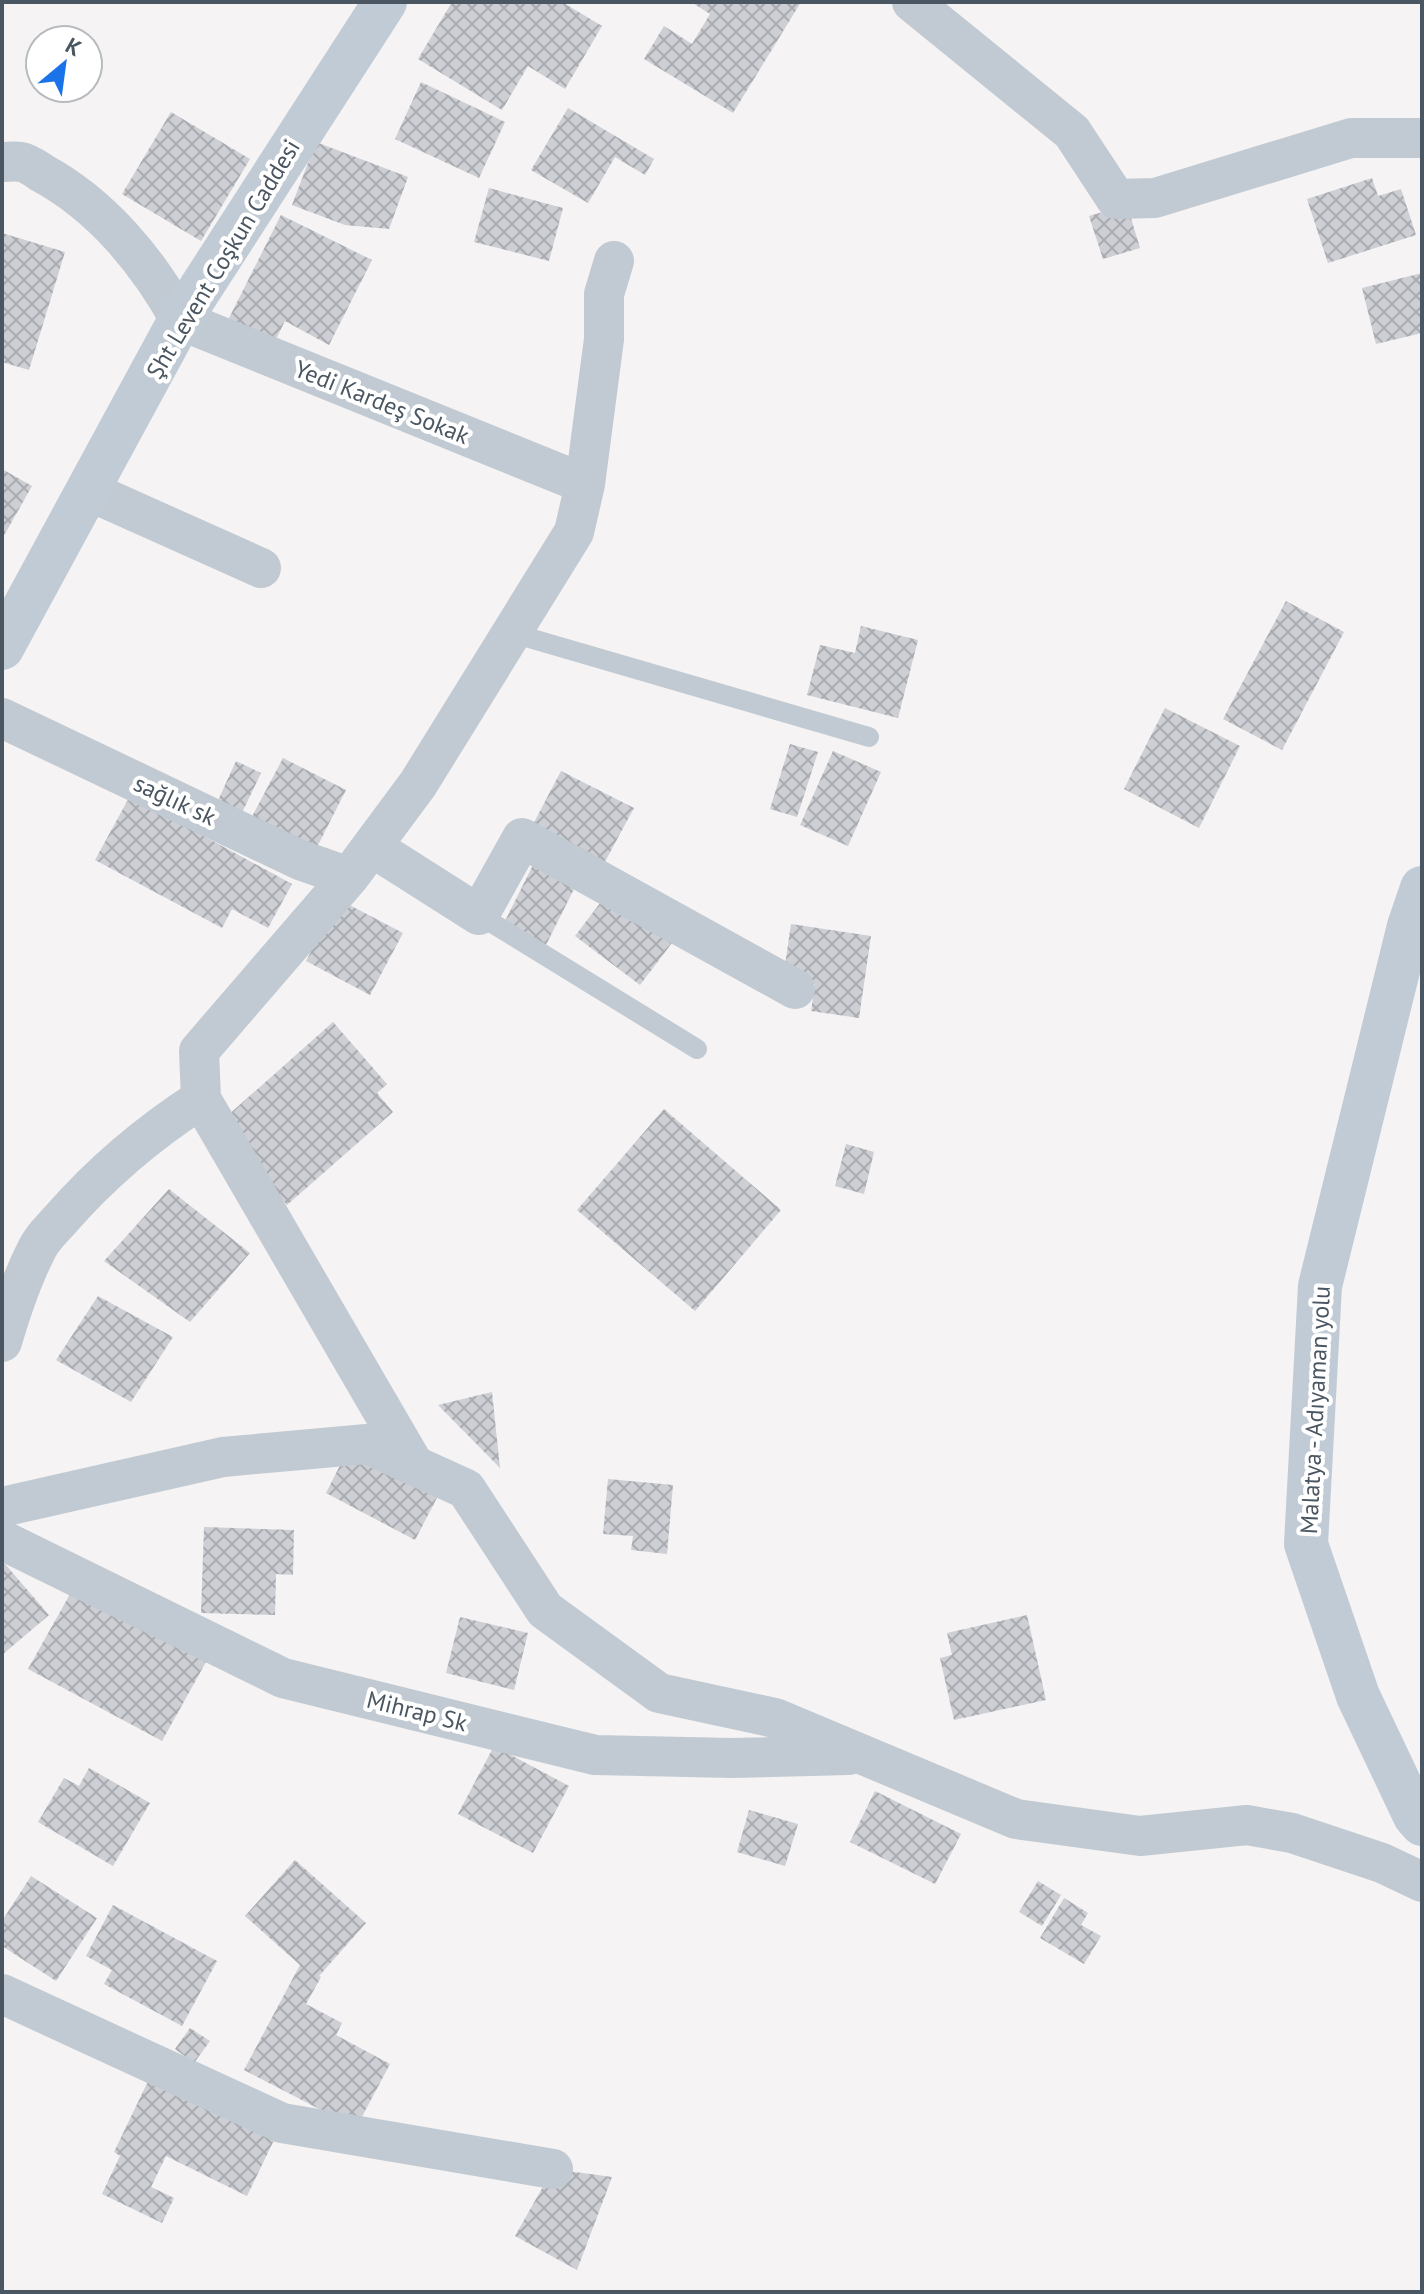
<svg xmlns="http://www.w3.org/2000/svg" width="1424" height="2294" viewBox="0 0 1424 2294" font-family="'PT Sans',sans-serif">
	<style>
		.building { fill: url(#building-cross-hatch) }
		.lines { fill: none; stroke-linecap: round; stroke-linejoin: round }
		.lane { stroke: #c1cad2; stroke-width: 20 }
		.street { stroke: #c1cad2; stroke-width: 40 }
		.secondary { stroke: #c1cbd6; stroke-width: 44 }
		.labels { text-anchor: middle; dominant-baseline: central; stroke-width: 8; stroke-linejoin: round; paint-order: stroke }
		.street-label { font-size: 24px; fill: #4a5661; stroke: #fff }
	</style>
	<defs>
		<pattern id="building-cross-hatch" width="8" height="8" patternUnits="userSpaceOnUse" patternTransform="scale(2)"><rect width="8" height="8" fill="#cdcfd5"/><path d="M0 0l8 8M0 8l8-8" fill="none" stroke="#a8abb0"/></pattern>
	</defs>
	<rect width="100%" height="100%" fill="#f5f3f3"/>
	<path class="building" d="M452,2H562L602,26L565,89L528,66L502,110L418,59Z
		M691,2H801L733,113L644,59L664,26L692,44L710,14Z
		M421,82L505,122L479,178L395,139Z
		M568,108L654,159L645,175L615,157L588,203L531,170Z
		M171,112L250,159L201,241L122,194Z
		M316,142L408,177L389,229L345,225L292,205Z
		M1372,178L1378,196L1401,189L1416,235L1328,263L1307,199Z
		M489,188L563,208L549,261L474,242Z
		M1127,205L1140,248L1103,259L1089,216Z
		M281,215L372,260L329,345L285,321L271,349L225,326Z
		M2,233L65,252L29,370L2,362Z
		M1422,273V333L1376,344L1362,288Z
		M2,469L32,486L2,539Z
		M1286,601L1344,632L1282,750L1223,719Z
		M861,626L918,640L898,718L807,695L820,645L855,653Z
		M1165,708L1240,746L1199,828L1124,789Z
		M790,744L818,752L797,817L770,809Z
		M833,751L881,772L848,846L800,825Z
		M283,758L346,790L312,857L248,824Z
		M236,761L261,773L239,819L215,807Z
		M561,771L634,808L601,869L530,830Z
		M130,796L292,884L268,928L232,909L222,928L95,860Z
		M537,857L579,879L546,945L504,923Z
		M610,890L675,939L640,985L575,936Z
		M338,899L403,933L370,995L306,961Z
		M791,924L871,936L859,1018L811,1011L815,984L783,979Z
		M333,1022L387,1084L377,1093L393,1112L287,1205L217,1125Z
		M664,1109L781,1210L695,1311L577,1210Z
		M846,1144L874,1152L864,1194L835,1186Z
		M169,1189L250,1253L190,1322L104,1261Z
		M98,1296L173,1337L131,1402L56,1360Z
		M492,1392L500,1468L438,1405Z
		M360,1426L450,1473L415,1540L326,1493Z
		M608,1479L673,1485L667,1554L631,1550L633,1536L603,1534Z
		M204,1527L294,1530L293,1575L276,1574L275,1615L201,1613Z
		M5,1564L49,1615L2,1655V1566Z
		M74,1587L206,1662L162,1741L28,1669Z
		M1027,1615L1046,1700L954,1720L940,1658L952,1655L947,1633Z
		M460,1617L528,1633L514,1690L446,1673Z
		M494,1746L569,1786L533,1853L458,1814Z
		M89,1768L150,1803L113,1866L38,1822L64,1778L79,1786Z
		M875,1791L961,1834L935,1884L850,1842Z
		M749,1810L798,1824L785,1866L737,1852Z
		M295,1860L366,1923L319,1976L321,1977L306,2004L342,2023L336,2035L390,2064L356,2128L244,2070L300,1965L245,1916Z
		M31,1876L97,1918L56,1981L2,1946V1921Z
		M1038,1881L1061,1895L1042,1926L1019,1912Z
		M1064,1898L1088,1913L1081,1925L1101,1936L1084,1964L1040,1938Z
		M113,1905L217,1961L182,2026L104,1984L112,1970L86,1956Z
		M190,2028L210,2041L194,2063L175,2049Z
		M151,2075L276,2136L247,2196L166,2156L151,2187L174,2198L162,2223L102,2194L120,2156L114,2152Z
		M553,2169L612,2177L577,2270L515,2236Z"/>
	<g class="lines">
		<path class="lane" d="M512,633L869,737
			M479,915L697,1049"/>
		<path class="street" d="M912,2L1072,132L1116,199L1155,198L1351,138H1422
			M2,162C8,162 15,161 21,162C28,163 36,169 42,173C101,205 148,261 180,320L585,484
			M89,491L261,568
			M2,718L300,860L349,877
			M372,847L479,915L522,838L795,989
			M201,1099L414,1465
			M2,1342C11,1311 22,1278 37,1249C42,1238 52,1229 60,1220C101,1173 148,1133 201,1099L199,1051L349,877L418,784L574,532L585,484L604,339V294L614,261
			M2,1507L223,1457L367,1444L466,1489L545,1610L659,1693L775,1718L1016,1819L1140,1836L1247,1825L1292,1833L1382,1863L1422,1882
			M2,1540L283,1678L595,1755L732,1758L849,1755
			M2,1994L282,2123L553,2169"/>
		<path class="secondary" d="M2,648L180,320L385,2
			M1422,888L1409,926L1320,1286L1306,1544L1358,1696L1415,1816L1422,1824"/>
	</g>
	<g class="labels">
		<g class="street-label">
			<text transform="translate(223 259) rotate(-59)">Şht Levent Coşkun Caddesi</text>
			<text transform="translate(382 402) rotate(22)">Yedi Kardeş Sokak</text>
			<text transform="translate(175 800) rotate(25)">sağlık sk</text>
			<text transform="translate(1315 1410) rotate(-87)">Malatya - Adıyaman yolu</text>
			<text transform="translate(417 1711) rotate(14)">Mihrap Sk</text>
		</g>
	</g>
	<rect width="1424" height="2294" fill="none" stroke="#4a5661" stroke-width="8"/>
	<g transform="translate(64 64) rotate(29)"><circle r="38" fill="#ffffff" stroke="#b7bbc0" stroke-width="2"/>
	<path d="M0-6L14 30L0 20L-14 30Z" fill="#1a73e8"/>
	<text y="-12" font-size="22" font-weight="bold" text-anchor="middle" fill="#4a5661">K</text>
	</g>
</svg>
